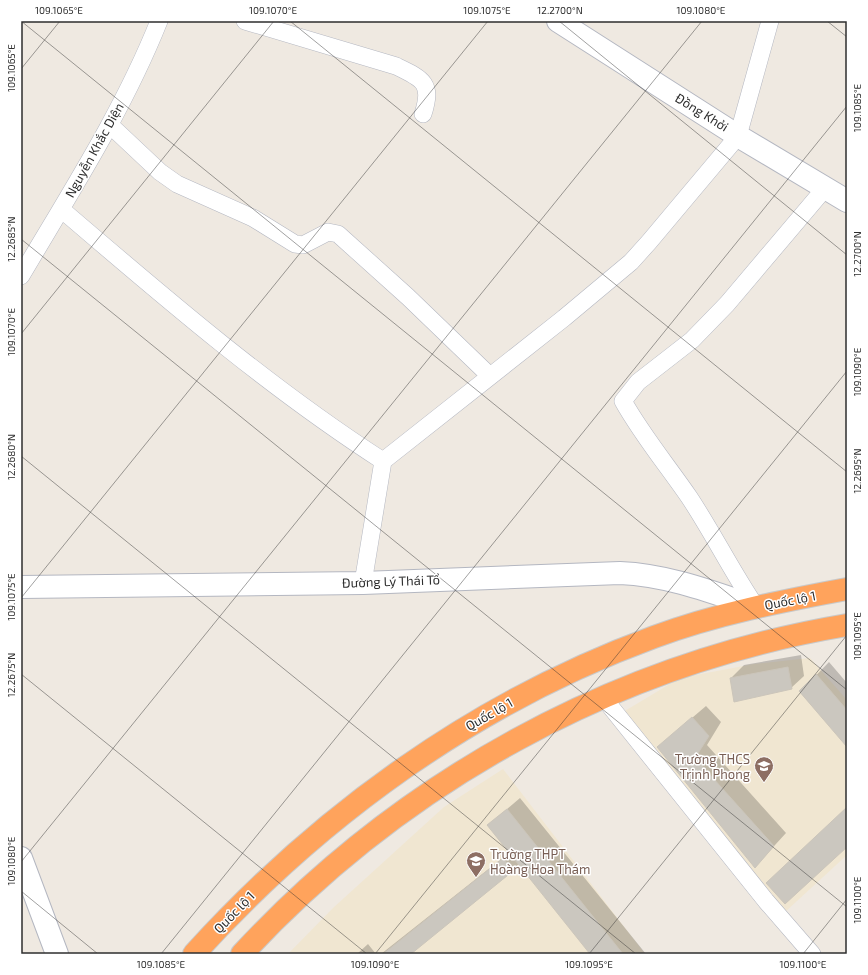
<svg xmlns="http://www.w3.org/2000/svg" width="868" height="975" viewBox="0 0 868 975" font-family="'Exo 2',sans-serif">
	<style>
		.education { fill: #f0e6d1 }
		.shadow { fill: #0003 }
		.building { fill: #cbc7bf; stroke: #cbc5ba }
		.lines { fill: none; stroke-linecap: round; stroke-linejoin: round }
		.street-casing { stroke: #b4b7c1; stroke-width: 18 }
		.secondary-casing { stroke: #b4b7c1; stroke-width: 24 }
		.highway-casing { stroke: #c9c9c9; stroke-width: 24 }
		.street { stroke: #fff; stroke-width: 17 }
		.secondary { stroke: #fff; stroke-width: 22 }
		.highway { stroke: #ffa35c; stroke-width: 22 }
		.ticks { fill: none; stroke: #2e2e2e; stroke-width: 1; stroke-opacity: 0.45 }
		.labels { text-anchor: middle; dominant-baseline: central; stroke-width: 3; stroke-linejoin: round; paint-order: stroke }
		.street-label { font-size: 13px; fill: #2e2e2e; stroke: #fff }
		.education-label { font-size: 13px; fill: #785e54; stroke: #fff; text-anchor: end }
		.neatline { fill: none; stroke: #2e2e2e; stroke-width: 1.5 }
		.ticks-label { font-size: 10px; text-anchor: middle; fill: #2e2e2e }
	</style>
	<rect width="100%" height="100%" fill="#efe9e1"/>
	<path class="education" d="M810,658L847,700V855L785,912L623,712L680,678L754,664Z
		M503,769L645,954H288L333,908L444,807Z"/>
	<path class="shadow" d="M801,655L804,676L791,688L731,678L744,665Z
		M829,662L847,683V745L800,692Z
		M706,706L721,722L707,745L786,833L755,867L658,747Z
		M520,798L646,954H592L519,864L409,954H381L510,852L488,825Z
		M368,944L376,954H357Z"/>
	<path class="building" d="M788,667L792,689L734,702L730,678Z
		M816,674L847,710V747L799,691Z
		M692,717L709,736L695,758L774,846L755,868L657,747Z
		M847,807V847L785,904L766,883Z
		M507,809L623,954H590L487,825Z
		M503,858L513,871L411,954H383Z"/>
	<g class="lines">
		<g class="street-casing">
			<path id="street" d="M245,21L396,66C423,79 433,83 423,114
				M110,125L160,172L177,184L253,218L295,244L303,245L328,232L338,234L408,297L490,376
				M61,209C165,298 268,387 383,461
				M21,276C70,193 123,111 159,21
				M363,583L383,461L564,318L631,262L649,242L738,136L770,21
				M756,607C732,572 713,533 689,497C667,465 642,435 623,401L638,382L692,340L727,304L826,187
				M602,696L766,901L812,954"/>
		</g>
		<g class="secondary-casing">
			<path id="secondary" d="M558,21L738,136L847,201
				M21,587L363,583L620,573C668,575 712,592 756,607
				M21,858L57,954"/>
		</g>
		<g class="highway-casing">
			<path id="highway" d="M194,954C320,815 476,702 654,637C716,614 782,601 847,589
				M242,954C402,781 615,664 847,625"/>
		</g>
		<use href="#street" class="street"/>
		<use href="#secondary" class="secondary"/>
		<use href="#highway" class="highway"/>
	</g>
	<path class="ticks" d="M21,21L847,690M290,21L847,472M559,21L847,255M827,21L847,37M21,69L60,21M21,239L847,907M21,334L274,21M21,456L636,954M21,598L488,21M21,674L367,954M21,862L702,21M21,891L98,954M161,954L847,106M375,954L847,371M589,954L847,635M803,954L847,899"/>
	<defs>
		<g id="school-pin" transform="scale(1)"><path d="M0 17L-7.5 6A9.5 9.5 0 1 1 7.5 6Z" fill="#8d6e63" stroke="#fff"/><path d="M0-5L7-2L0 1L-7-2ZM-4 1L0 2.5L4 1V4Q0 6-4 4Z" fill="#fff"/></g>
	</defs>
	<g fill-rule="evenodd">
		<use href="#school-pin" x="764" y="766"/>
		<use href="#school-pin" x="476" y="861"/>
	</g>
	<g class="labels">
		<g class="street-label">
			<text transform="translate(702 112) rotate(32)">Đồng Khởi</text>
			<text transform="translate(94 150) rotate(-61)">Nguyễn Khắc Diện</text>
			<text transform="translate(391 581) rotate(-2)">Đường Lý Thái Tổ</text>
			<text transform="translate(790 600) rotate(-11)">Quốc lộ 1</text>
			<text transform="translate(489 714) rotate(-30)">Quốc lộ 1</text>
			<text transform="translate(234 912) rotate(-46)">Quốc lộ 1</text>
		</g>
		<g class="education-label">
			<text x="750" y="759">Trường THCS<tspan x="750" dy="15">Trịnh Phong</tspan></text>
			<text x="490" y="854" text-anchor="start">Trường THPT<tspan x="490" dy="15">Hoàng Hoa Thám</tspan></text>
		</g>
	</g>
	<rect width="868" height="975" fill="none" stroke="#ffffff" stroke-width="44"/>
	<rect x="22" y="22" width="824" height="931" class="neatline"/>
	<g class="ticks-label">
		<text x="59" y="14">109.1065°E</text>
		<text x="273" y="14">109.1070°E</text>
		<text x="487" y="14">109.1075°E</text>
		<text x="560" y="14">12.2700°N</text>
		<text x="701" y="14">109.1080°E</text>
		<text transform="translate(11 68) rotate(-90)" y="4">109.1065°E</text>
		<text transform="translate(857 108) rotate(-90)" y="4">109.1085°E</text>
		<text transform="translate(11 239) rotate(-90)" y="4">12.2685°N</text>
		<text transform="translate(857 254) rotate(-90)" y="4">12.2700°N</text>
		<text transform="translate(11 332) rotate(-90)" y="4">109.1070°E</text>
		<text transform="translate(857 372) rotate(-90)" y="4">109.1090°E</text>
		<text transform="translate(11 457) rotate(-90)" y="4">12.2680°N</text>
		<text transform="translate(857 471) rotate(-90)" y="4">12.2695°N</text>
		<text transform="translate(11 597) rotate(-90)" y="4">109.1075°E</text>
		<text transform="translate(857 636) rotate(-90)" y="4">109.1095°E</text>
		<text transform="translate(11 675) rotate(-90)" y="4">12.2675°N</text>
		<text transform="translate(11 861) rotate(-90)" y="4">109.1080°E</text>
		<text transform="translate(857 900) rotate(-90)" y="4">109.1100°E</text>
		<text x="161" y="968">109.1085°E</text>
		<text x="375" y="968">109.1090°E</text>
		<text x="589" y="968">109.1095°E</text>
		<text x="803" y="968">109.1100°E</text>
	</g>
</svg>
